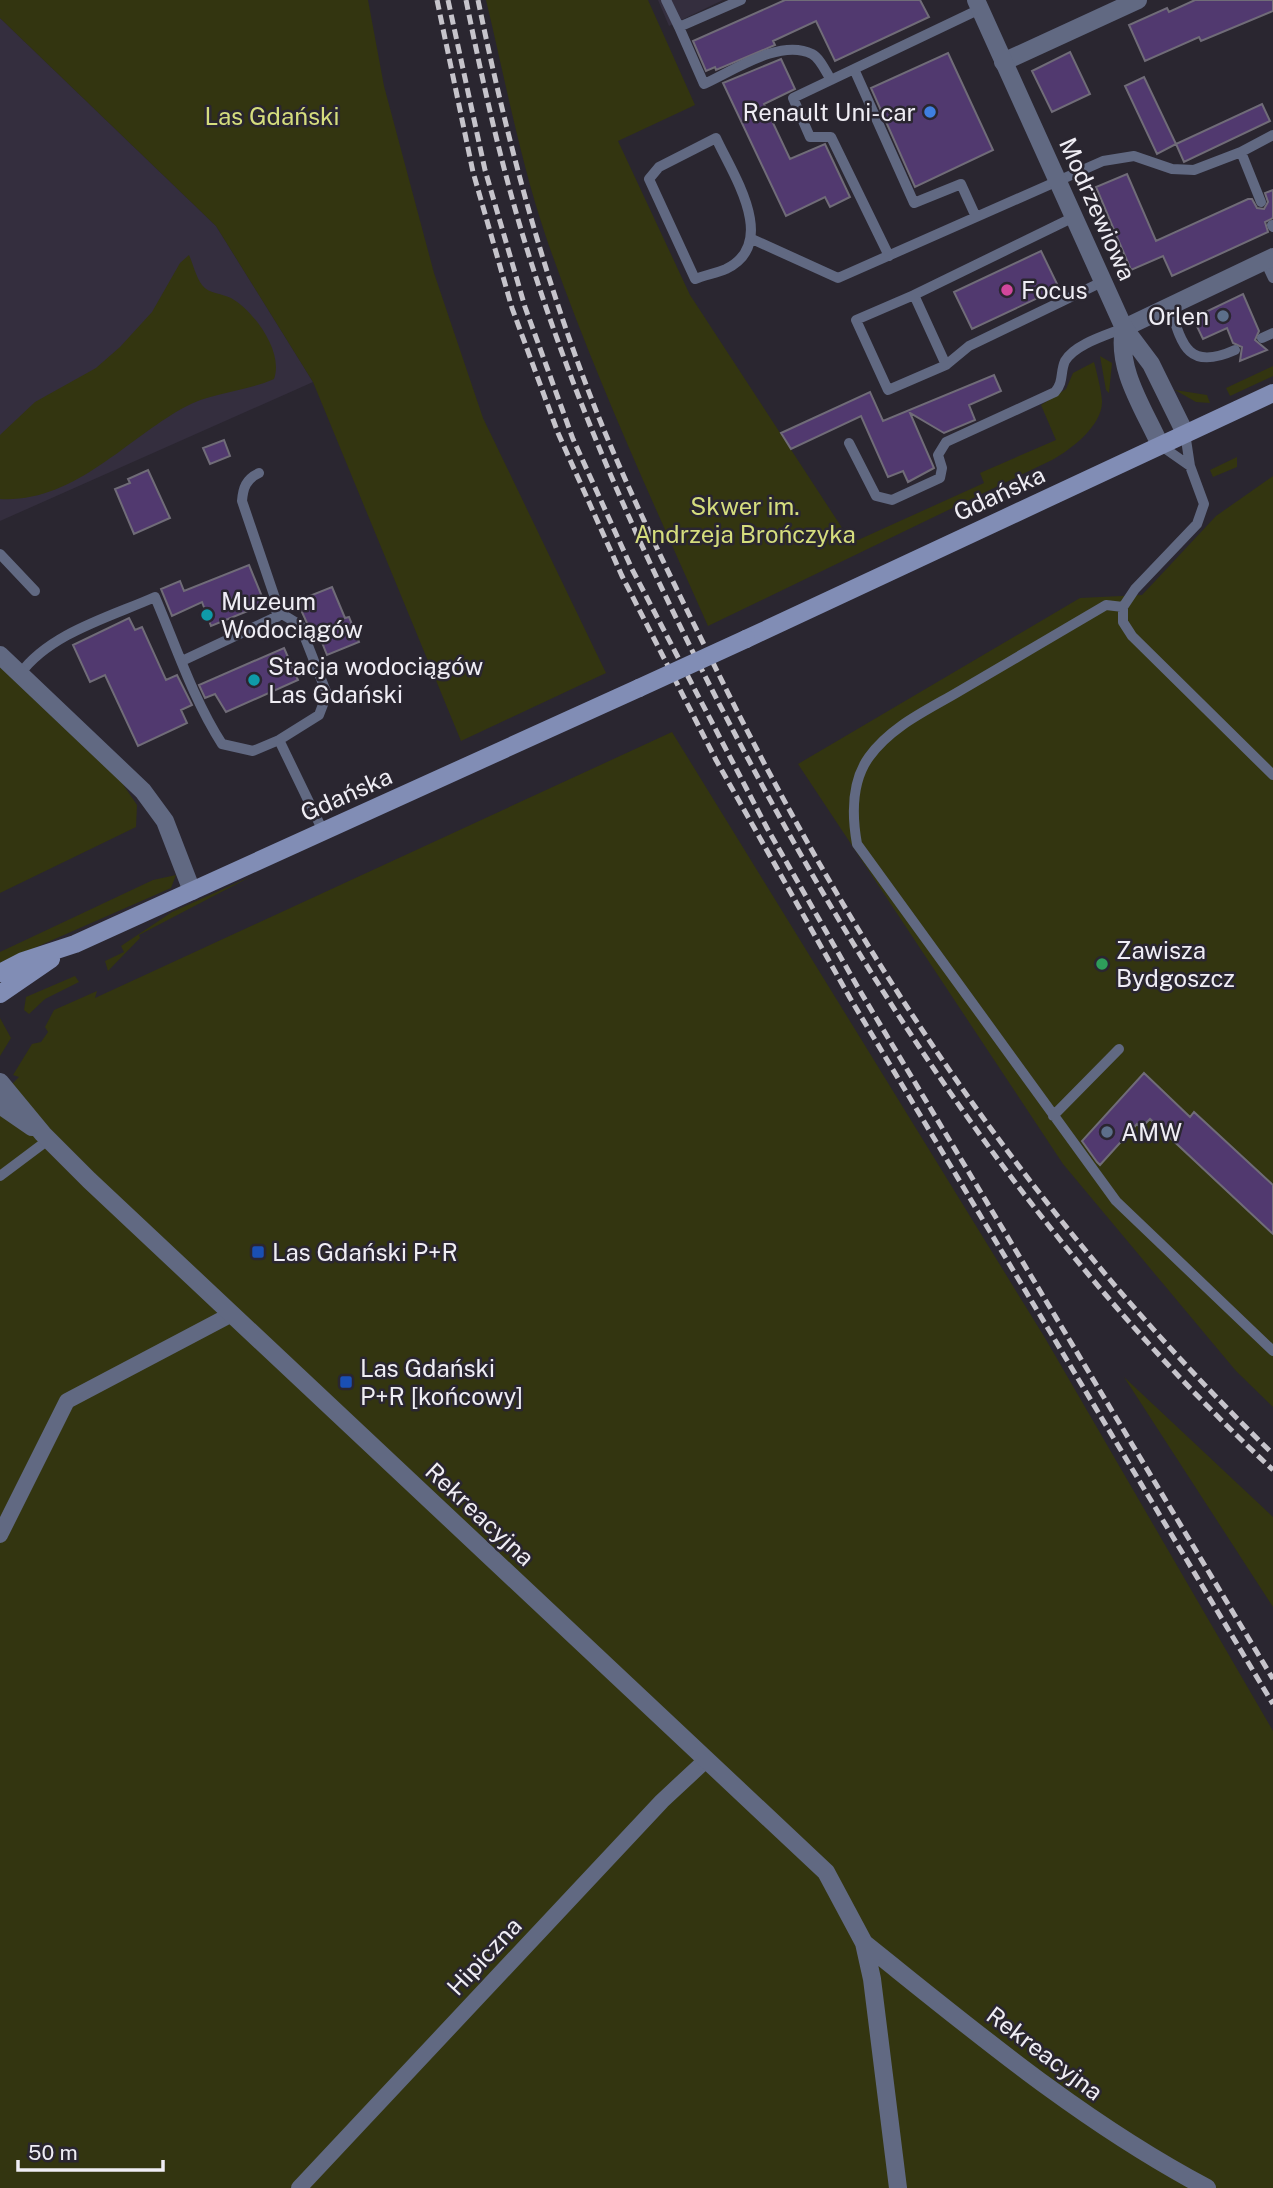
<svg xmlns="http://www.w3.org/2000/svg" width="1273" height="2188" viewBox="0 0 1273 2188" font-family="'Public Sans',sans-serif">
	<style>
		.built { fill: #342e3e }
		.green { fill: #333510 }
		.building { fill: #51396f; stroke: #706c78; stroke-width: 2 }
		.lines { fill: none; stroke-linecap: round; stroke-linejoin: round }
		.service { stroke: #616982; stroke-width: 10 }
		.pedestrian { stroke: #616982; stroke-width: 16 }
		.minor { stroke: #616982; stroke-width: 18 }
		.tertiary { stroke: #616982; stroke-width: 18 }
		.secondary { stroke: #818db5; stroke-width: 18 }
		.rail { stroke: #c6c4cb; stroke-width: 5; stroke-dasharray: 10 5; stroke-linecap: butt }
		.secondary-bridge { stroke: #818db5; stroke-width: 18 }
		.shop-dot { fill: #3f7fe0; stroke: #2a2630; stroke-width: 2.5 }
		.hotel-dot { fill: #d1479c; stroke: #2a2630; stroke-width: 2.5 }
		.service-dot { fill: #5c6f8a; stroke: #2a2630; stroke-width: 2.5 }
		.culture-dot { fill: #0f9aa8; stroke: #2a2630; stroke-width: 2.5 }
		.leisure-dot { fill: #2e9e5b; stroke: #2a2630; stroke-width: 2.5 }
		.transit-dot { fill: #1a4fb4; stroke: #2a2630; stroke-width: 2.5 }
		.labels { text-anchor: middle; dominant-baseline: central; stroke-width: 5; stroke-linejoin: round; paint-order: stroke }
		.poi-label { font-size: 24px; fill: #efedf4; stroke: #2a2630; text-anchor: start }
		.park-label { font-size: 24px; fill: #d5dd7d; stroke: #2a2630 }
		.street-label { font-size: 24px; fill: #efedf4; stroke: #2a2630 }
	</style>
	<rect width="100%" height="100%" fill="#2a2630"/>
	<path class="built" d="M658,0H723L669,26Z
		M0,18L216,226L313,382L0,521Z"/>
	<path class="green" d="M0,0H368L384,86L434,273L483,418L606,673L461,741L313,382L226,242L216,226L0,18Z
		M486,0H648L695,105L618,141L690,295L848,537L858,540L984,483L980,473L1056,440L1041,405L1066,389L1073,373L1094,362C1097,374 1101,388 1102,401C1103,425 1071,450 1052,460L708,626C651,498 592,370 546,237C520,160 505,79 486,0Z
		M189,255C193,264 196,277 202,285C209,294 221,293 231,298C254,311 284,352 274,379C245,392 211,392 183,408C124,441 73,503 0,499V435L35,402L96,368L120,347L152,312L180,263Z
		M1100,356L1112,363L1109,393L1106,390Z
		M1273,366V376L1230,396L1226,388Z
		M1175,390L1207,395L1210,403L1196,402Z
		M1237,457V467L1213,477L1210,470Z
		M1273,476V1407L1236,1371L1063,1164L798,764L1080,598L1142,595L1216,516Z
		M0,664L116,774L137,805L136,827L0,893Z
		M672,732L1045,1338L1273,1731V2188H0V1096L19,1077L13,1075L32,1044L41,1042L48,1032L45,1027L54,1010L97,991L95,998Z
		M176,875L171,888L0,963V952L153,880Z
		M252,876L139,935L140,938L108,971L105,961L124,952L121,946L172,912Z
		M75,976L79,982L45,999L29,1014L24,1010L26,997Z
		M0,1018L11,1038L0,1056Z
		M1124,1377L1273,1517V1607Z"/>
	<path class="building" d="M785,0H920L929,17L835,61L816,21L773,41L775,45L716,70L715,67L706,71L693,41Z
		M1195,0H1273V11L1201,41L1199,37L1145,61L1129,25L1167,8L1169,12Z
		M1070,52L1090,94L1052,112L1032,71Z
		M948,53L993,150L915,187L871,88Z
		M781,59L795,89L764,104L790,159L825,144L850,197L830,207L825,197L786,216L723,83Z
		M1144,77L1176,144L1157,154L1125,86Z
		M1262,104L1270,121L1184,162L1176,144Z
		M1127,174L1156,241L1248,199H1252L1257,208L1264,209L1268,202L1265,193L1273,190V218L1265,222L1268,232L1172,276L1163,256L1131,270L1096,187Z
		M1041,251L1059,288L972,329L954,292Z
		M1243,294L1259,331L1255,340L1267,350L1240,361L1242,347L1233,343L1227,328L1203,339L1193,318Z
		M994,375L1001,391L969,405L975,420L944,433L910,413L934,468L908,482L903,471L888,477L861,416L791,449L781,433L870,392L883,421Z
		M224,440L230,456L210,464L203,448Z
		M148,470L170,518L134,534L115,489L130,483L128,479Z
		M249,565L265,604L211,626L202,602L172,616L161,589L180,581L184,591Z
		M332,587L345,618L349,617L359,642L327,655L317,630L311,632L297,601Z
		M129,618L135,630L142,627L166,680L177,675L192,705L181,710L187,723L138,746L105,675L90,682L73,645Z
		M284,648L298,680L226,712L215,694L205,698L199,685Z
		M1144,1073L1190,1117L1194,1112L1273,1185V1234L1150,1119L1141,1128L1137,1124L1100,1165L1097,1162L1082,1141Z"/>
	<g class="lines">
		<path class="service" d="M666,0L679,27L741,0
			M679,27L704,84C733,71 780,38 812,54C820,58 826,72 831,80
			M854,69L980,9
			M716,138C732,173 780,243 726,269C717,273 705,275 695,279L649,179L659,167Z
			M1241,152L1261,202
			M1272,225L1273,227
			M752,239L838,278L1103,161L1134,156L1172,169L1194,170L1241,152L1273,135
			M889,256L831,137H810L793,98L854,69L914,203L961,184L976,217
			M1265,261L1273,278
			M914,295L946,365L888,390L856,320Z
			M914,295L1074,217
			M1170,306C1182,346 1188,371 1235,350
			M1262,338L1273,333
			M946,365L969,346L1104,281
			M1185,433L1190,466L1204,504L1197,524L1135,589L1123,607V622L1132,636L1273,775
			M849,443L876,496L892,500L940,478L942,468L938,455L946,442L1055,392C1064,382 1060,372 1065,361C1075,344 1107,335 1124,328
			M1160,445L1190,466
			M259,473C246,479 243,488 242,501L275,598L277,617
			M0,554L35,591
			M1123,607L1106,605C1058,633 1011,661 963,689C930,709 892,725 869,757C851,782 852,816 857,844L1116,1201L1273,1351
			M20,674C50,633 110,617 155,597C176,646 193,699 222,744L253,751L279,740L319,715L327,694L300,625L282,614L182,661
			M279,740L323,831
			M1053,1116L1119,1049
			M0,1176L48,1140"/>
		<path class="pedestrian" d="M0,1535L67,1401L232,1314
			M299,2188L662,1801L706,1760"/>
		<path class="minor" d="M1003,62L1138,0
			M1124,328L1273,257
			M0,655L143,791L165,821L192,891
			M0,1082L43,1134L89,1180L826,1872L864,1943L872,1979L898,2188
			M0,1105L32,1127
			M864,1943C974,2031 1082,2122 1207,2188"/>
		<path class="tertiary" d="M976,0L1124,328L1151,364L1185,433
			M1124,328C1116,369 1144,409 1160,445"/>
		<path class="secondary" d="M746,639L1273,393
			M0,973L23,961L75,944L639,688
			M0,994L51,959"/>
		<path class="rail" d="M437,0L473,172L512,308L558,433L622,576L716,760L850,998L1273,1704
			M448,0L485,170L525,307L573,439L632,569L767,828L860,991L1273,1679
			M466,0C484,89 504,178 532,265C591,450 676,626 768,796C904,1044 1065,1276 1273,1470
			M478,0C507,141 544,279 597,413C635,507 681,598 726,689C870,977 1042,1229 1273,1454"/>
		<path class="secondary-bridge" d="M639,688L746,639"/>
	</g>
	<circle class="shop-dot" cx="930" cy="112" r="7"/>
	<circle class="hotel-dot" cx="1007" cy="290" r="7"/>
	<g class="service-dot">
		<circle cx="1223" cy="316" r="7"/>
		<circle cx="1107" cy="1132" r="7"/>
	</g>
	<g class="culture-dot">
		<circle cx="207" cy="615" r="7"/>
		<circle cx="254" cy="680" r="7"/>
	</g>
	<circle class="leisure-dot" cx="1102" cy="964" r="7"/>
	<g class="transit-dot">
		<rect x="251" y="1245" width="14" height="14" rx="3.5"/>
		<rect x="339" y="1375" width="14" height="14" rx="3.5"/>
	</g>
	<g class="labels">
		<g class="poi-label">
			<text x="916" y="112" text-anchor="end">Renault Uni-car</text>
			<text x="1021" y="290">Focus</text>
			<text x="1209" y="316" text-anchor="end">Orlen</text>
			<text x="221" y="601">Muzeum<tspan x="221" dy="28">Wodociągów</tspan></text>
			<text x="268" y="666">Stacja wodociągów<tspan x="268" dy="28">Las Gdański</tspan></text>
			<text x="1116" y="950">Zawisza<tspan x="1116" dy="28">Bydgoszcz</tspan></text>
			<text x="1121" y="1132">AMW</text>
			<text x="272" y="1252">Las Gdański P+R</text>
			<text x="360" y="1368">Las Gdański<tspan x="360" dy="28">P+R [końcowy]</tspan></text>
		</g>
		<g class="park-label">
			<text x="272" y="116">Las Gdański</text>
			<text x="745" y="506">Skwer im.<tspan x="745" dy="28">Andrzeja Brończyka</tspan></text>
		</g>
		<g class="street-label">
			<text transform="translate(1098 209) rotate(66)">Modrzewiowa</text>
			<text transform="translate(999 493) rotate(-25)">Gdańska</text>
			<text transform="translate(346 794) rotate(-24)">Gdańska</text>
			<text transform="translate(480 1514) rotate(43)">Rekreacyjna</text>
			<text transform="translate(484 1956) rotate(-47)">Hipiczna</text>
			<text transform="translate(1045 2053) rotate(37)">Rekreacyjna</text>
		</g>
	</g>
	<path d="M18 2160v10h145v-10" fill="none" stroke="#efedf4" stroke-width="3.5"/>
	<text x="28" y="2160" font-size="21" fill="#efedf4" stroke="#2a2630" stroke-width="5" paint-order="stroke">50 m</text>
</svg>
